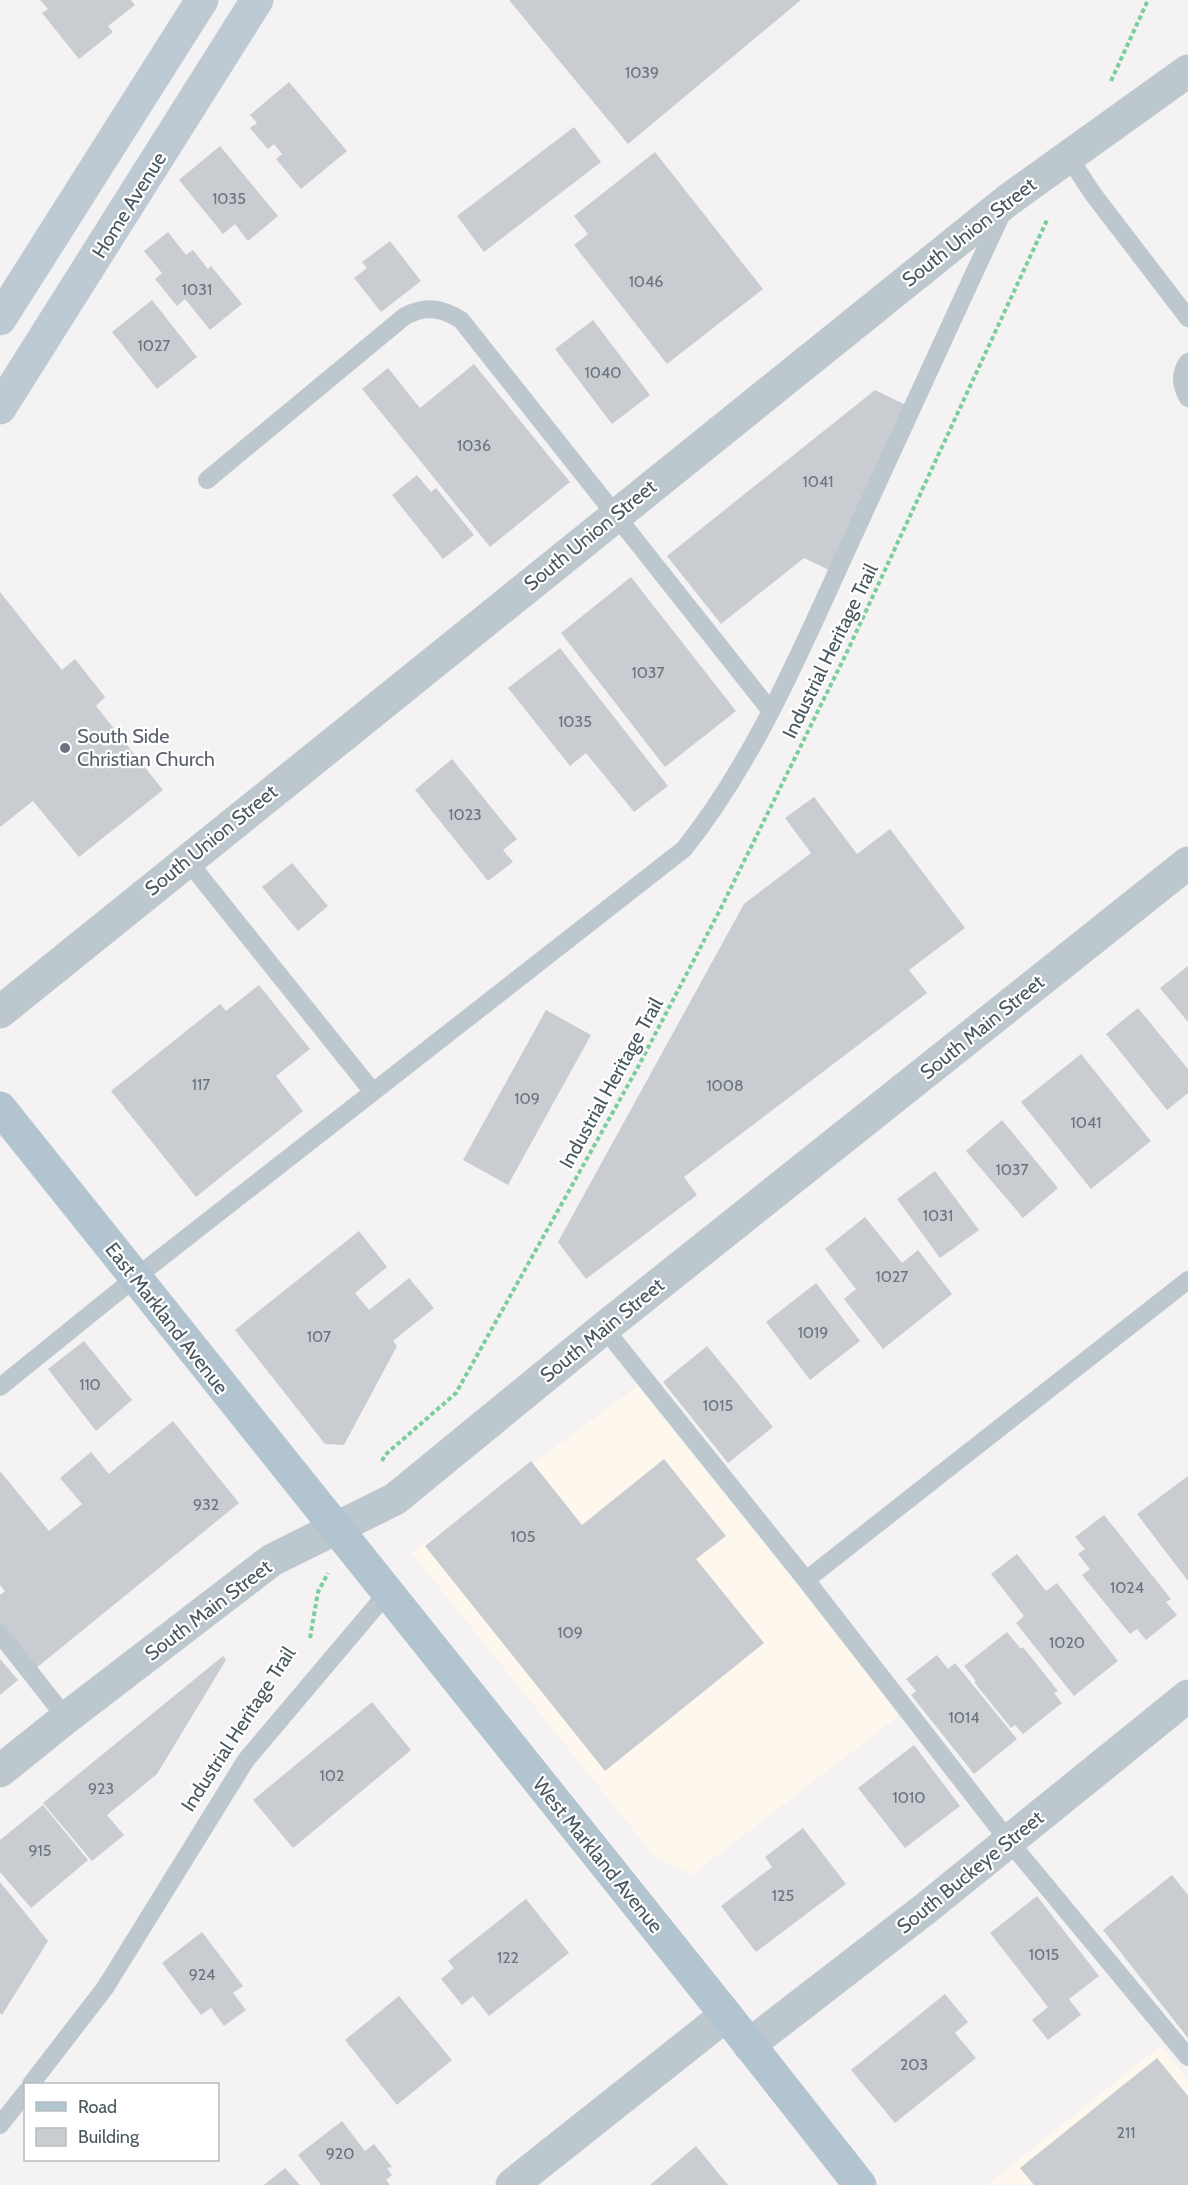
<svg xmlns="http://www.w3.org/2000/svg" width="1188" height="2185" viewBox="0 0 1188 2185" font-family="Cabin,sans-serif">
	<style>
		.commercial { fill: #fdf7ed }
		.building { fill: #c9cdd1 }
		.lines { fill: none; stroke-linecap: round; stroke-linejoin: round }
		.path { stroke: #7ace9c; stroke-width: 4; stroke-dasharray: 4.5 3; stroke-linecap: butt }
		.lane { stroke: #bdc7ce; stroke-width: 18 }
		.street { stroke: #bdc7ce; stroke-width: 33 }
		.secondary { stroke: #becad3; stroke-width: 33 }
		.primary { stroke: #b2c4d0; stroke-width: 33 }
		.worship-dot { fill: #6b7280; stroke: #fff; stroke-width: 2 }
		.labels { text-anchor: middle; dominant-baseline: central; stroke-width: 4.5; stroke-linejoin: round; paint-order: stroke }
		.number-label { font-size: 16px; fill: #69747c }
		.street-label { font-size: 20px; fill: #49575f; stroke: #fff }
		.worship-label { font-size: 20px; fill: #5b616d; stroke: #fff; text-anchor: start }
	</style>
	<rect width="100%" height="100%" fill="#f4f2f2"/>
	<path class="commercial" d="M638,1386L901,1714L692,1875L656,1858L412,1553Z
		M1161,2045L1188,2080V2185H987Z"/>
	<path class="building" d="M40,0H131L135,5L108,26L113,32L79,59L42,13L48,9Z
		M509,0H801L628,144Z
		M289,82L347,151L301,189L276,159L282,154L274,144L268,149L250,128L257,123L250,115Z
		M574,127L601,162L484,252L457,216Z
		M220,146L278,216L248,241L235,224L223,234L179,180Z
		M655,152L763,289L667,364L574,245L588,234L574,216Z
		M168,232L186,255L193,250L208,269L211,266L242,304L210,330L185,299L177,306L155,279L162,273L144,251Z
		M390,241L421,281L381,312L354,278L367,268L362,262Z
		M152,300L197,357L157,389L112,332Z
		M593,320L650,395L612,424L555,349Z
		M474,364L570,482L490,547L362,389L388,368L420,408Z
		M875,390L910,407L833,572L804,558L721,624L667,556Z
		M417,475L431,492L436,488L474,535L443,559L392,495Z
		M631,577L736,711L665,767L561,633Z
		M0,592L62,670L75,659L105,697L96,706L163,790L79,857L33,801L0,827Z
		M560,648L668,786L634,812L586,753L570,766L508,688Z
		M452,759L517,839L503,850L513,862L488,881L415,790Z
		M814,797L857,854L890,829L965,928L909,970L927,993L684,1177L697,1195L586,1279L558,1242L744,904L811,853L785,818Z
		M292,863L328,906L298,931L262,887Z
		M1188,966V1022L1160,988Z
		M259,985L310,1049L276,1076L303,1111L196,1197L111,1091L220,1004L226,1011Z
		M1138,1008L1188,1069V1093L1167,1110L1106,1034Z
		M546,1010L591,1035L508,1185L463,1160Z
		M1081,1054L1151,1141L1091,1189L1021,1102Z
		M1002,1120L1058,1188L1023,1218L966,1151Z
		M935,1171L979,1230L940,1258L897,1199Z
		M865,1217L902,1263L918,1250L952,1294L883,1349L844,1299L856,1289L825,1249Z
		M359,1231L387,1267L355,1293L369,1310L409,1278L434,1308L393,1341L397,1346L344,1445L325,1444L235,1330Z
		M816,1283L860,1341L810,1380L766,1322Z
		M84,1341L132,1400L96,1431L48,1369Z
		M707,1346L773,1427L728,1463L663,1382Z
		M173,1421L239,1503L35,1669L0,1626V1595L5,1591L0,1585V1471L49,1531L82,1504L60,1478L91,1452L109,1474Z
		M664,1459L726,1536L696,1559L764,1643L605,1771L425,1546L531,1461L582,1525Z
		M1188,1476V1581L1137,1514Z
		M1104,1515L1171,1599L1166,1602L1177,1615L1146,1640L1137,1629L1130,1634L1082,1575L1090,1569L1078,1554L1085,1549L1075,1537Z
		M1017,1554L1046,1591L1057,1583L1118,1661L1074,1696L1016,1623L1024,1616L991,1574Z
		M1007,1632L1021,1649L1023,1647L1058,1691L1054,1693L1062,1703L1023,1734L1015,1725L1011,1728L974,1682L976,1681L964,1666Z
		M937,1655L948,1669L955,1663L1017,1739L974,1774L911,1695L916,1691L906,1679Z
		M223,1656L226,1660L157,1774L107,1815L124,1835L92,1861L43,1803Z
		M0,1659L18,1680L0,1695Z
		M372,1702L411,1750L293,1848L253,1800Z
		M914,1745L960,1806L905,1848L858,1788Z
		M43,1805L88,1860L31,1908L0,1872V1840Z
		M803,1828L846,1884L756,1952L721,1906L772,1867L765,1857Z
		M1172,1875L1188,1895V2038L1103,1930Z
		M0,1882L48,1941L2,2015L0,2013Z
		M1037,1896L1099,1976L1069,1999L1081,2015L1048,2040L1032,2020L1048,2007L990,1933Z
		M526,1899L569,1953L489,2016L473,1996L462,2005L441,1979L454,1968L448,1961Z
		M202,1932L243,1986L233,1993L246,2010L224,2026L211,2008L201,2015L162,1963Z
		M945,1994L968,2022L955,2033L976,2058L895,2123L851,2070Z
		M399,1996L452,2060L397,2105L345,2040Z
		M1157,2058L1188,2096V2185H1034L1020,2168Z
		M342,2121L365,2151L374,2144L392,2167L387,2168L392,2175L386,2180L390,2185H321L298,2155Z
		M696,2146L728,2185H650Z
		M285,2168L300,2185H264Z"/>
	<g class="lines">
		<path class="path" d="M1111,81L1148,0
			M382,1461L385,1455L456,1393L637,1069L722,906L847,652L1048,218
			M310,1638L318,1592L328,1573"/>
		<path class="lane" d="M1068,156L1093,194L1188,318
			M1188,362C1179,374 1181,386 1188,398
			M207,480L405,316C426,305 442,308 461,320L770,710
			M187,860L373,1092
			M604,1328L806,1580L1008,1840L1188,2057
			M0,1387L135,1278L684,849C754,761 799,655 845,554C898,439 950,325 1003,211
			M806,1580L1188,1280
			M0,1634L66,1718
			M31,2084L105,1988L246,1760L388,1592
			M0,2125L26,2092"/>
		<path class="street" d="M0,1012L1008,200L1188,71
			M0,1771L66,1718L272,1560L395,1499L604,1328L1188,863
			M749,2045L925,1909L1188,1696
			M512,2185L726,2015"/>
		<path class="secondary" d="M0,319L202,0
			M0,408L257,0"/>
		<path class="primary" d="M0,1108L726,2015L860,2185"/>
	</g>
	<circle class="worship-dot" cx="65" cy="748" r="6"/>
	<g class="labels">
		<g class="number-label">
			<text x="642" y="72">1039</text>
			<text x="229" y="198">1035</text>
			<text x="646" y="281">1046</text>
			<text x="197" y="289">1031</text>
			<text x="154" y="345">1027</text>
			<text x="603" y="372">1040</text>
			<text x="474" y="445">1036</text>
			<text x="818" y="481">1041</text>
			<text x="648" y="672">1037</text>
			<text x="575" y="721">1035</text>
			<text x="465" y="814">1023</text>
			<text x="201" y="1084">117</text>
			<text x="725" y="1085">1008</text>
			<text x="527" y="1098">109</text>
			<text x="1086" y="1122">1041</text>
			<text x="1012" y="1169">1037</text>
			<text x="938" y="1215">1031</text>
			<text x="892" y="1276">1027</text>
			<text x="813" y="1332">1019</text>
			<text x="319" y="1336">107</text>
			<text x="90" y="1384">110</text>
			<text x="718" y="1405">1015</text>
			<text x="206" y="1504">932</text>
			<text x="523" y="1536">105</text>
			<text x="1127" y="1587">1024</text>
			<text x="570" y="1632">109</text>
			<text x="1067" y="1642">1020</text>
			<text x="964" y="1717">1014</text>
			<text x="332" y="1775">102</text>
			<text x="101" y="1788">923</text>
			<text x="909" y="1797">1010</text>
			<text x="40" y="1850">915</text>
			<text x="783" y="1895">125</text>
			<text x="1044" y="1954">1015</text>
			<text x="508" y="1957">122</text>
			<text x="202" y="1974">924</text>
			<text x="914" y="2064">203</text>
			<text x="1126" y="2132">211</text>
			<text x="340" y="2153">920</text>
		</g>
		<g class="street-label">
			<text transform="translate(129 205) rotate(-58)">Home Avenue</text>
			<text transform="translate(969 232) rotate(-38)">South Union Street</text>
			<text transform="translate(590 535) rotate(-39)">South Union Street</text>
			<text transform="translate(830 651) rotate(-64)">Industrial Heritage Trail</text>
			<text transform="translate(211 840) rotate(-39)">South Union Street</text>
			<text transform="translate(982 1027) rotate(-39)">South Main Street</text>
			<text transform="translate(611 1083) rotate(-61)">Industrial Heritage Trail</text>
			<text transform="translate(167 1318) rotate(52)">East Markland Avenue</text>
			<text transform="translate(602 1330) rotate(-39)">South Main Street</text>
			<text transform="translate(208 1610) rotate(-37)">South Main Street</text>
			<text transform="translate(238 1729) rotate(-57)">Industrial Heritage Trail</text>
			<text transform="translate(598 1855) rotate(51)">West Markland Avenue</text>
			<text transform="translate(970 1872) rotate(-39)">South Buckeye Street</text>
		</g>
		<g class="worship-label">
			<text x="77" y="736">South Side<tspan x="77" dy="23">Christian Church</tspan></text>
		</g>
	</g>
	<rect x="24" y="2083" width="195" height="78" fill="#ffffff" stroke="#b6bcbf" stroke-width="1.5"/>
	<rect x="36" y="2102" width="30" height="9" fill="#b2c4d0" stroke="#b6bcbf" stroke-width="1.5"/>
	<text x="78" y="2113" font-size="18" fill="#49575f">Road</text>
	<rect x="36" y="2128" width="30" height="18" fill="#c9cdd1" stroke="#b6bcbf" stroke-width="1.5"/>
	<text x="78" y="2143" font-size="18" fill="#49575f">Building</text>
</svg>
